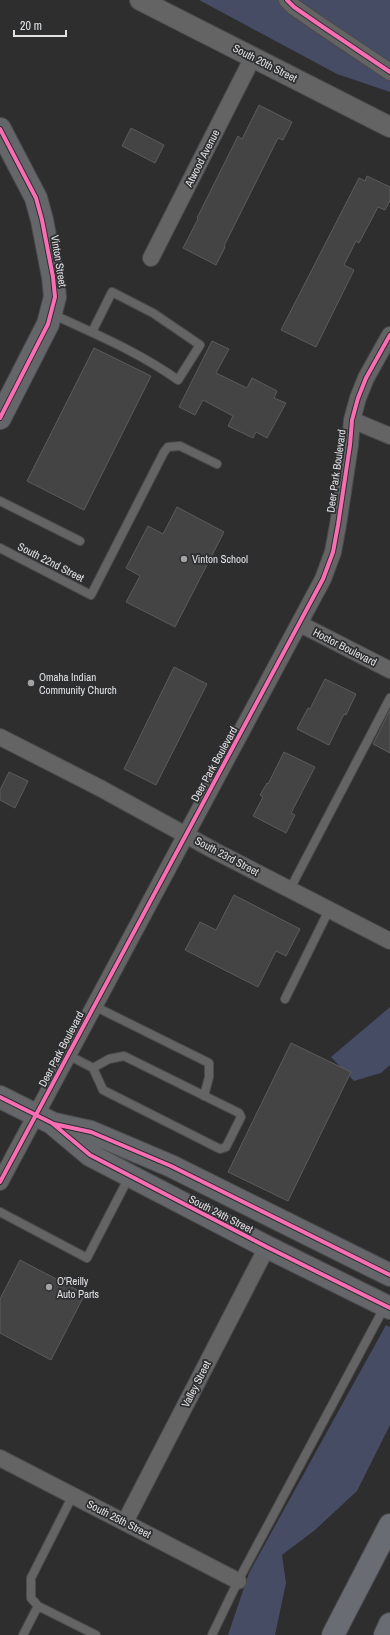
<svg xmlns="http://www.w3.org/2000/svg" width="390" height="1635" viewBox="0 0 390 1635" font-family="'Archivo Narrow',sans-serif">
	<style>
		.green { fill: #454c64 }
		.building { fill: #444445; stroke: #5b5b5c }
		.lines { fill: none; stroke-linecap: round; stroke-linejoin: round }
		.service-casing { stroke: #4b4b4d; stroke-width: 10 }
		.minor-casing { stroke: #4b4b4d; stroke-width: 18 }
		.tertiary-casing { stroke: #4b4b4d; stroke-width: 22 }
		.secondary-casing { stroke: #4b4b4d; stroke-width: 24 }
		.motorway-casing { stroke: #4b4b4d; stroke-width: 24 }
		.service { stroke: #646465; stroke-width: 8 }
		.minor { stroke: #646465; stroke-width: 16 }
		.tertiary { stroke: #646465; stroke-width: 20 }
		.secondary { stroke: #656669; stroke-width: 22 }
		.motorway { stroke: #6a6c74; stroke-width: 22 }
		.cycleway-casing { stroke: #2d2e30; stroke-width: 6 }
		.cycleway { stroke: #f96db3; stroke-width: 4 }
		.poi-dot { fill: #a3a3a5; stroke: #2d2e30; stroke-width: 1.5 }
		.labels { text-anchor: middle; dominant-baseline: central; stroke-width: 3.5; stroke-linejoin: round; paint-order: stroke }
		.street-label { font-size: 11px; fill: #e2e2e4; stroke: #2d2e30 }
		.poi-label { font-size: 11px; fill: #e2e2e4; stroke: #2d2e30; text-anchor: start }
	</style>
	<rect width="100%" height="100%" fill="#2e2e2f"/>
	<path class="green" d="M199,0H390V92L337,74Z
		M390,1007V1065L381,1073L354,1081L331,1057Z
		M386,1325L390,1327V1425L357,1491L315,1530L282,1555L286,1583L275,1635H228L249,1573Z"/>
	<path class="building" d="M259,105L292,122L283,140L278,138L224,246L225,247L216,265L183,248L198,219L197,218L238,136L242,139Z
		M131,128L164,145L155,163L122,146Z
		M367,176L390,187V201L385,210L378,207L359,243L356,241L344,265L354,270L316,347L281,330L359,178L365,181Z
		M212,341L229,349L216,373L247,388L252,378L277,391L274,398L286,403L267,438L256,432L253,438L228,426L233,416L203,400L195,415L179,407Z
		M94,348L151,376L84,510L27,481Z
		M177,507L224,532L175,627L126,602L140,576L126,568L148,526L163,534Z
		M174,667L207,684L156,785L124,769Z
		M325,679L356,694L346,715L344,714L329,745L297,729L308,708L310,709Z
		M390,710V753L373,744Z
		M284,752L315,767L291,813L295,815L286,833L253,816L263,797L260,795L267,783L268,784Z
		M9,772L28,781L15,808L0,800V790Z
		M234,895L300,929L286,956L276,951L258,987L185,950L200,922L216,930Z
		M291,1043L351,1072L288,1201L228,1172Z
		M20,1260L85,1294L51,1360L0,1333V1299Z"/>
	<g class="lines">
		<g class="service-casing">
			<path id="service" d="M52,314C95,334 139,352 178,380L200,345L153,313L112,292L92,332
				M0,501L80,541
				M0,548L91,595L164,452L168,447L180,446L217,464
				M290,889L390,698
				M285,999L329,910
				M94,1006L209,1063V1077L204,1096
				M68,1055L93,1068L103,1090L220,1149L226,1147L241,1117L239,1113L124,1056L109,1059L93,1068
				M0,1212L87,1258L129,1177
				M73,1495L31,1578V1598L38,1606L96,1635
				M23,1635L38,1606
				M212,1635L238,1581L385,1306"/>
		</g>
		<g class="minor-casing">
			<path id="minor" d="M287,0L294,7L320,25L390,72
				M151,258L253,57
				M352,420L390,436
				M300,624L390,670
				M0,737L100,788L215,851L390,941
				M0,1182L323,579L333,552L338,525L350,445L352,420L358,398L366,378L390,335
				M0,1458L238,1581
				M125,1522L267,1247"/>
		</g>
		<g class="tertiary-casing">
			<path id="tertiary" d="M140,0L390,127"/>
		</g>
		<g class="secondary-casing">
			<path id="secondary" d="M0,129L36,198L42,220L53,277L55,297L48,324L0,418
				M0,1097L52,1123L90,1155L267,1247L390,1308
				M55,1124L91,1132L171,1166L390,1275"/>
		</g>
		<g class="motorway-casing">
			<path id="motorway" d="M333,1635L390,1525
				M385,1635L390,1624"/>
		</g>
		<use href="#service" class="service"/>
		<use href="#minor" class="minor"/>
		<use href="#tertiary" class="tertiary"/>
		<use href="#secondary" class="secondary"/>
		<use href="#motorway" class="motorway"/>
		<g class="cycleway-casing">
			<path id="cycleway" d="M287,0L294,7L320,25L390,72
				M0,129L36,198L42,220L53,277L55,297L48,324L0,418
				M0,1097L52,1123L90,1155L267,1247L390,1308
				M54,1124L91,1132L171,1166L390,1275
				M0,1182L323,579L333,552L338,525L350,445L352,420L358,398L366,378L390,335"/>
		</g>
		<use href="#cycleway" class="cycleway"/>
	</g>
	<g class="poi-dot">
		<circle cx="184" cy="559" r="4"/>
		<circle cx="31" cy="683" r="4"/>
		<circle cx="49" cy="1287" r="4"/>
	</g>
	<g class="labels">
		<g class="street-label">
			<text transform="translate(265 63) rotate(27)">South 20th Street</text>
			<text transform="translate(202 158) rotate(-63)">Atwood Avenue</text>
			<text transform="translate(59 261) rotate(81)">Vinton Street</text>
			<text transform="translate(336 471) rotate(-82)">Deer Park Boulevard</text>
			<text transform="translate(51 562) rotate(27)">South 22nd Street</text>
			<text transform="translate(345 647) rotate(27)">Hoctor Boulevard</text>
			<text transform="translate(214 764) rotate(-61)">Deer Park Boulevard</text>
			<text transform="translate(227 856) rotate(28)">South 23rd Street</text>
			<text transform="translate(61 1049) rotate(-62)">Deer Park Boulevard</text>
			<text transform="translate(221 1214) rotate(27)">South 24th Street</text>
			<text transform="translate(196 1384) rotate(-63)">Valley Street</text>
			<text transform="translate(119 1519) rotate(27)">South 25th Street</text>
		</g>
		<g class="poi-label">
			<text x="192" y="559">Vinton School</text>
			<text x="39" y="677">Omaha Indian<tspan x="39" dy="13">Community Church</tspan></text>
			<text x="57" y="1281">O'Reilly<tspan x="57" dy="13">Auto Parts</tspan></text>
		</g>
	</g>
	<path d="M14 30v6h52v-6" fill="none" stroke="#e2e2e4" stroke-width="2"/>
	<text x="20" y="30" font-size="12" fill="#e2e2e4" stroke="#2d2e30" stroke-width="3" paint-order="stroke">20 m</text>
</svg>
